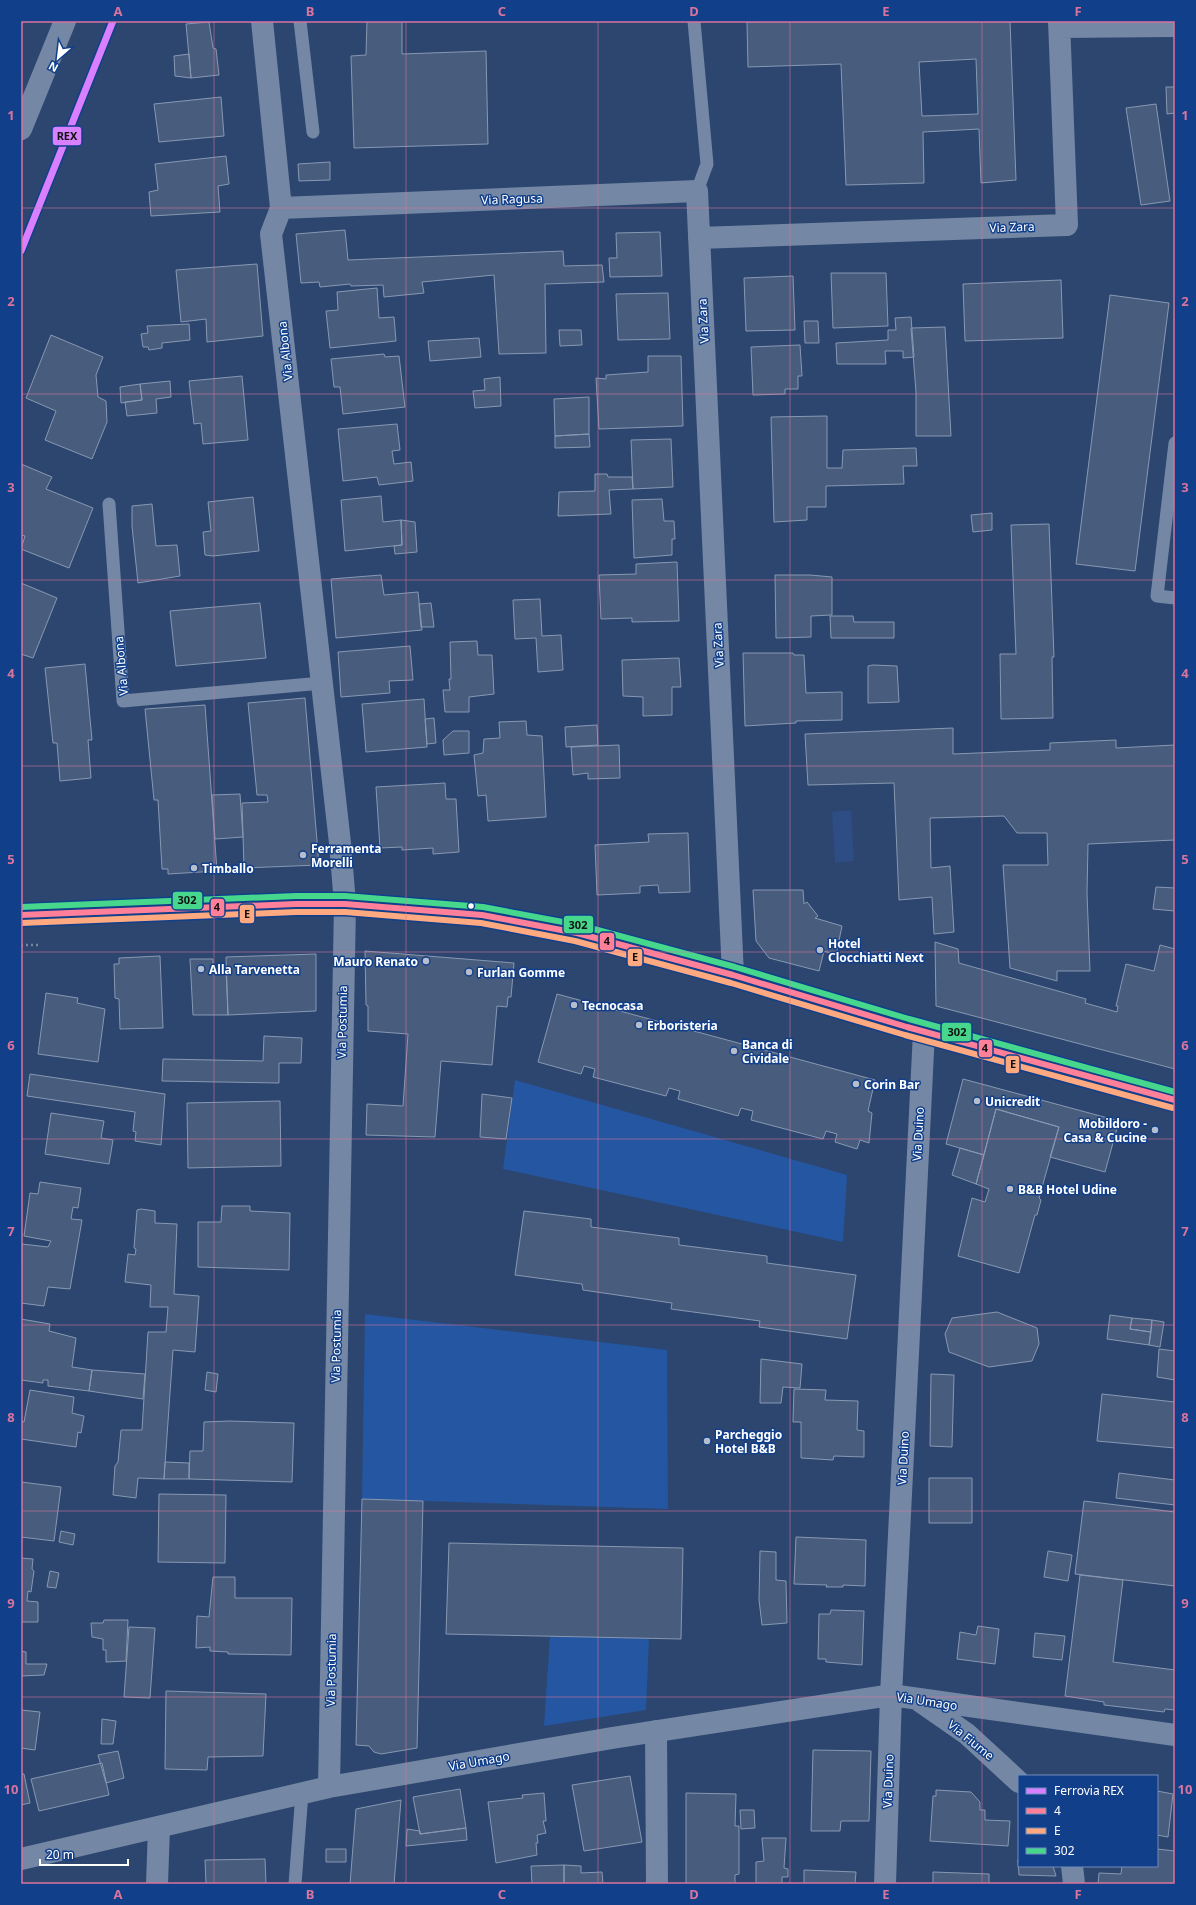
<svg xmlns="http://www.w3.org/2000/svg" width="1196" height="1905" viewBox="0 0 1196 1905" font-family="'Noto Sans',sans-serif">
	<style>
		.green { fill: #2456a2 }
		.water { fill: #2d4d84 }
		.building { fill: #485d7d; stroke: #8898b2; fill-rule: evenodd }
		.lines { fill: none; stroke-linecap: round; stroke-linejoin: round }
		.path { stroke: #7487a4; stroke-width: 2.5; stroke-dasharray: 2 3; stroke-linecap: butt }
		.lane { stroke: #7487a4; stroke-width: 13 }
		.street { stroke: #7487a4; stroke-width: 22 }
		.primary { stroke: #7386a2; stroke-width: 22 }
		.bus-1-casing { stroke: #123f8a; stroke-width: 9 }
		.bus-2-casing { stroke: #123f8a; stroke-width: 9 }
		.bus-3-casing { stroke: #123f8a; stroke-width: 9 }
		.bus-1 { stroke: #ff8098; stroke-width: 6 }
		.bus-2 { stroke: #ffa980; stroke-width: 6 }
		.bus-3 { stroke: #46d78d; stroke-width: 6 }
		.rail-1-casing { stroke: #123f8a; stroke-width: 10 }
		.rail-1 { stroke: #d880ff; stroke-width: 7 }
		.grid { fill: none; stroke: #da749d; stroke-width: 1; stroke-opacity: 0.55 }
		.poi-dot { fill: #b6becd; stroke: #123f8a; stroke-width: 1.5 }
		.bus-dot { fill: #fff; stroke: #123f8a; stroke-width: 1.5 }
		.labels { text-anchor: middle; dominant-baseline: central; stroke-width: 3; stroke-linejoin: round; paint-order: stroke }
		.street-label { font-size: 12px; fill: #fff; stroke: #123f8a }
		.poi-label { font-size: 12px; font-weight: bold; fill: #fff; stroke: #123f8a; text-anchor: start }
		.line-badge { stroke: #123f8a; stroke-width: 1.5 }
		.pale-badge-label { font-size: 11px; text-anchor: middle; font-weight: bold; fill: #111 }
		.neatline { fill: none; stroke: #da749d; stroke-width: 1.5 }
		.grid-label { font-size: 13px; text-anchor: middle; font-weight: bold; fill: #da749d }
	</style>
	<rect width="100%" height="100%" fill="#2d466f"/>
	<path class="green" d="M515,1080L847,1175L843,1242L503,1169Z
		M365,1314L667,1350L668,1509L362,1499Z
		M550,1636L649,1638L646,1710L544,1726Z"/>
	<path class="water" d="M851,810L854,861L835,863L832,812Z"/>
	<path class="building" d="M367,21H402V54L486,51L488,144L354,148L351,56L366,55Z
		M783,21H1010L1016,180L981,183L979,129L923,132L924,183L846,185L841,64L748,67L747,22ZM976,59L978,114L922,116L919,62Z
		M209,22L213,48L216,49L219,75L191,78L186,24Z
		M189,54L191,78L175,76L174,56Z
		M1166,87H1175V113L1167,114Z
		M221,97L224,136L159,142L154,104Z
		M1156,104L1170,201L1141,205L1126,108Z
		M226,156L229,184L218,186L220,212L151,216L149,192L158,190L155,164Z
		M330,162V180L299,181L298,164Z
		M345,230L348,260L563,251L564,266L602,265L604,282L545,284L546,353L499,354L494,275L422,282L424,293L384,297L383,285L351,286L350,284L320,287L319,282L301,283L296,234Z
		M660,232L662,276L610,277L609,258H617L616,233Z
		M257,264L263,336L207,342L206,319L181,322L176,270Z
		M831,273H886L888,326L833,328Z
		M793,276L795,330L746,331L744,278Z
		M1061,280L1063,338L965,341L963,284Z
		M377,288L379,318L394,317L396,341L330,348L326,311L338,310L337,292Z
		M668,293L670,339L618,340L616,294Z
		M1110,295L1169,303L1135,571L1076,564Z
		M911,317L914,357L903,358V351H885L886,364H837L836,343L888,340V330H896L895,318Z
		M804,321H818L819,343H805Z
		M189,324L190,340L162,343V348L149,350L148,347H143L141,334L148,333L147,326Z
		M945,327L951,436H916V392L911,328Z
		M559,330H581L582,345L560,346Z
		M51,335L103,357L96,375L98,397L106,401L107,422L92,459L45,440L56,411L26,398Z
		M479,338L481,357L430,361L428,341Z
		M800,345L802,376H798V389H785V394L753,395L751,347Z
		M384,354L385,357L399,356L405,407L343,414L340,387H334L331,359Z
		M648,356H681L683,426L599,429L596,378L606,379V375L648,372Z
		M242,376L248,440L203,444L201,423L194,424L189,381Z
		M500,377L501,406L475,408L473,391L485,390L484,379Z
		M170,381L171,397L156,399L157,413L127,416L125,402L142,400L140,384Z
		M140,384L142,400L121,403L120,387Z
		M589,397V434L555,436L554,399Z
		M827,416V468H842L843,450L916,448L917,466H903L904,484L826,486V507H807V520L774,522L771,417Z
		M397,424L400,450L392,451L394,464L411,462L413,481L379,485L377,477L343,481L338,429Z
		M589,434L590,447L555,448V436Z
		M671,439L673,487L633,489L631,440Z
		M21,464L52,477L46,489L93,508L69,568L21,549L25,536L21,535Z
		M595,474H607L608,477H632L633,489L609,490L611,514L558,516L559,492L595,491Z
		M381,496L383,522L401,520L402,545L345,551L341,500Z
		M253,497L259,551L213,556L205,555L203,532L211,531L208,502Z
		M662,499L664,521H674L675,539H672V555L634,558L632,500Z
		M152,504L156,546L177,545L180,576L138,583L132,526V506Z
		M992,513V530L973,532L971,515Z
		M401,520L415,522L417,552L395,554L394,546L402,545Z
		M1049,524L1054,657H1052L1053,718L1001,719L1000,654H1016L1011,525Z
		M677,562L679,621L632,622V618L601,619L599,575L636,574V564Z
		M381,575L384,595L418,592L422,630L336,638L331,579Z
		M775,575H810L832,577V615L811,616V637L776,638Z
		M21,583L57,598L33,658L21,654Z
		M540,599L542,636L561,635L563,670L538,672L536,638L515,639L513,600Z
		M260,603L266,658L176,666L170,611Z
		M431,603L434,627H421L419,604Z
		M830,616H853L854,622H894V638H831Z
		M477,641L478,655H492L494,694L469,697V712H445L443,690H450L449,679H451L450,642Z
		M410,646L413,680L389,681L390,693L341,697L338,652Z
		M743,653H793L794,655H804L806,693L842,692V720L796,721V723L745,726Z
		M679,658L681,687H672V715L643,716V697L623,696L622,660Z
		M85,664L92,740H88L91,778L60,781L57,743H53L45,668Z
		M873,665L897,666L899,702L868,703V666Z
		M305,698L319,865L244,868L242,803L268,802L267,795H257L248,703Z
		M424,699L427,747L366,752L362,704Z
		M205,705L217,871L168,874V869H162L158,800H154L145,709Z
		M434,718L436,743L427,744L425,719Z
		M526,721L527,735L542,736L546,817L488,821L486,795L478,796L474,755L483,753L484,739L500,738L499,722Z
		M597,725L598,745L566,747L565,727Z
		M953,728V754L1050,750V743L1116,740V748L1175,745V840L1088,844L1087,893L1090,971H1057V981L1010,968L1003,865H1048L1047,833H1017L1004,816L930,818L931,868L950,866L954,932L934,934L932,897L899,900L894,783L808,785L805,734Z
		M453,731H469V753L444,755L443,740Z
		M619,745L620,778L588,779V773L573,775L571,747Z
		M445,783L446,799H456L459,852L433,854V848L402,850V847L380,848L376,787Z
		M240,794L243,837L215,839L212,795Z
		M688,833L690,892L659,893L658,885L640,886V893L597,895L595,845L649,842L648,834Z
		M1156,887L1175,888V911L1153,909Z
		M753,890H803L804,904L807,902L818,916L815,918L842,926L836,955L824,951L819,971L769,958L756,941Z
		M935,942L958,949L959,963L1086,999L1085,1003L1117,1012L1118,1006H1116L1126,964L1154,971L1160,945L1175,949V1069L936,1006Z
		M365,951L514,963L511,997H508L507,1007L497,1006L492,1065L441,1061L435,1137L366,1135L367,1104L403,1106L408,1034L368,1031V1006L366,1005Z
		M316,954V1011L228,1015L226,957Z
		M160,956L163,1028L120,1029L119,999L115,998L114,964H119V958Z
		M190,959H213V970L226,969L228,1015H193Z
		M46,993L78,998L77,1003L105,1009L98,1062L38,1054Z
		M557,994L875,1080L868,1111L872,1113L869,1143L860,1140L857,1149L835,1142L837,1134L826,1131L823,1139L751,1120L753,1111L741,1108L738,1116L678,1099L680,1091L669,1088L666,1096L593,1077L595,1069L584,1066L581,1074L538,1062Z
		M264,1036L302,1038L301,1063H279V1083L162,1081L163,1059L263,1061Z
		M30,1074L165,1094L161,1145L135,1141L136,1132L133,1131L135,1112L27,1096Z
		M963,1079L1119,1121L1105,1172L1050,1157L1059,1127L996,1109L984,1155L946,1144Z
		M482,1094L512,1098L506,1139L480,1137Z
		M280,1101L281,1166L188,1168L187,1103Z
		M996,1109L1059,1127L1039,1198L1041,1200L1037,1215H1035L1019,1273L958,1256L972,1198L985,1202L989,1189L976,1184Z
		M51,1113L104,1121L101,1138L113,1140L109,1164L45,1154Z
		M960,1148L984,1155L976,1184L952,1175Z
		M40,1182L81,1188L78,1208L73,1207L71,1219L82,1220L70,1289L48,1287L44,1306L21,1303L22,1244L48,1247L51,1241L24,1236L30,1193L38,1194Z
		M222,1206H250V1211L290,1213L289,1270L198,1267V1222H221Z
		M141,1209L155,1211V1223L177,1224L174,1294L199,1296L195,1352L173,1350L164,1479L138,1478L136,1498L113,1495L115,1466L118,1462L121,1430H142L148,1332H166L168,1307H150L151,1285L125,1282L128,1254L135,1255L136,1249L134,1248L137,1210Z
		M524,1211L591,1219V1227L679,1238V1245L767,1256V1263L856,1275L847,1339L759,1327L760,1321L671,1309L672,1303L583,1290L582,1284L515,1275Z
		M997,1312L1037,1328L1039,1344L1032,1361L989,1367L949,1352L945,1334L952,1318Z
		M1110,1315L1132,1318L1130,1329L1151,1332L1149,1345L1107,1339Z
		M1132,1318L1152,1320L1151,1332L1130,1329Z
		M21,1319L50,1324L49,1331L76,1338L72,1367L92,1370L89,1391L48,1386V1380H43V1383L21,1380Z
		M1152,1320L1164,1322L1160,1347L1149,1345Z
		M1159,1349L1175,1351V1380L1157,1377Z
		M761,1359L802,1364L800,1388L783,1387L781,1403H760Z
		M92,1370L145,1374L143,1399L89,1391Z
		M207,1372L218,1374L216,1392L205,1390Z
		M931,1374L954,1375L952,1447L930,1446Z
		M794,1389L826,1390L825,1400L858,1401L857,1430L864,1431V1457L834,1456L833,1460L801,1458V1422H793Z
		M30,1390L74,1397L72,1413L84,1416L81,1433L78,1432L76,1447L21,1439V1421L24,1422Z
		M1102,1394L1175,1402V1448L1097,1441Z
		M229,1421L294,1423L292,1482L189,1479L190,1451H203L204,1422Z
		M165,1462L189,1463V1479H164Z
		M1119,1473L1175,1480V1505L1116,1498Z
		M929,1478H972V1523H929Z
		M21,1482L61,1487L54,1541L21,1537Z
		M159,1494L226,1495L225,1563L158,1562Z
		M362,1499L423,1501L417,1748L381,1754L374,1752L369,1746L356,1745Z
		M1084,1501L1175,1512V1586L1075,1574Z
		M61,1531L75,1534L73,1545L59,1542Z
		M796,1537L866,1540L865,1586L843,1585V1587H826L827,1585L794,1584Z
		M449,1543L683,1548L681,1639L446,1634Z
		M760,1551L776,1552V1580L786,1581L787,1623L762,1625L759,1600Z
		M1048,1551L1072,1555L1068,1581L1044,1577Z
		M21,1558L33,1559L32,1569L34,1571L31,1592L28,1591L27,1601L38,1602V1622H21Z
		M50,1571L59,1573L56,1588L47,1587Z
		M1080,1575L1123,1580L1113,1662L1175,1670V1710L1165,1709L1164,1712L1104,1705V1702L1065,1696Z
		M213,1577H235V1598H292L291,1655L228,1654V1652L210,1651V1647L196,1648L197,1616L209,1617Z
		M831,1610L864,1611L862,1665L826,1662V1659H818L819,1614H830Z
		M104,1620H128L126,1661L106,1662V1650H103V1639L92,1637L91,1623H103Z
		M978,1626L999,1629L995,1664L957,1659L960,1632L976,1635Z
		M129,1627L155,1628L150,1698L124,1697Z
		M1035,1633L1065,1636L1062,1660L1033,1657Z
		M21,1651L26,1652V1664H47L44,1675L21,1676Z
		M166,1691L266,1694L263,1756L208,1757L207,1770L165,1769Z
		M21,1710L40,1712L35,1750L21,1748Z
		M102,1719L116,1721L113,1744H101Z
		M813,1750L871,1751L869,1821H841L840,1831H811Z
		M118,1751L124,1778L106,1783L98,1755Z
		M102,1763L109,1795L39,1811L31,1779Z
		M21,1774H24L30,1803L21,1805Z
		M630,1776L642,1842L584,1851L572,1785Z
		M460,1789L466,1828L420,1834L413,1797Z
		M936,1790L971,1792L980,1802V1810H985V1820L1010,1821L1008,1846L930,1841L933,1796H936Z
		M1157,1791L1173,1794L1168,1837L1157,1835Z
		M544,1793L546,1821H543L546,1833L537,1835L538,1843H536L537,1855L496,1863L488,1802L523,1798L522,1795Z
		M686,1793L736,1794L735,1826H739V1874L735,1875V1884H686Z
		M401,1800L394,1884H350L356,1809Z
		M740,1810H754L755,1828L741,1829Z
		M466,1828L467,1840L406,1846L407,1829L420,1831V1834Z
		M762,1838H786L784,1868L788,1869V1877H782V1884L756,1883V1862L764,1861Z
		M326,1849H346V1862H326Z
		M1157,1849L1175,1851V1884H1098L1099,1873L1121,1874L1122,1866H1157Z
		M265,1859L266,1884H206L205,1860Z
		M1018,1860L1019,1866H1053L1056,1876L1019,1875Z
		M564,1865V1884H532L531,1866Z
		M564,1865L581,1866V1873L602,1872L603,1884H564Z
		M804,1870L856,1872L855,1884H804Z
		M933,1872L989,1874V1884H933Z"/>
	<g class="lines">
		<path class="path" d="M21,945H40"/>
		<path class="lane" d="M300,21L313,132
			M694,21L707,164L697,191
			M1175,443L1157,596L1175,598
			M109,504L123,701L322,683
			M295,1884L302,1793"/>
		<path class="street" d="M262,21L281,208L271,234L340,843L345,904L329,1787
			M1060,27L1175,26
			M21,129L65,21
			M281,208L697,191L733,975
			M699,238L1067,225L1059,21
			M921,1702L967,1734L1019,1782
			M656,1731L657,1884
			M21,1859L329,1787L612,1738L891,1695L1175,1735
			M1072,1866L1074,1884
			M157,1884L159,1827
			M885,1884L891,1695L924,1032"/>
		<path class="primary" d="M21,915L296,904H345L482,915L577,933L733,975L907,1027L1175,1100"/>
		<g class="bus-1-casing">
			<path id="bus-1" d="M21,915L296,904H345L482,915L577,933L733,975L907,1027L1175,1100"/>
		</g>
		<g class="bus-2-casing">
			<path id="bus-2" d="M21,923L296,912H345L481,923L575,941L731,983L905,1035L1173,1108"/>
		</g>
		<g class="bus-3-casing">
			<path id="bus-3" d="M21,907L296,896H345L483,907L579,925L735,967L909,1019L1175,1092"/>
		</g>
		<use href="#bus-1" class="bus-1"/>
		<use href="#bus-2" class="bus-2"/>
		<use href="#bus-3" class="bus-3"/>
		<g class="rail-1-casing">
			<path id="rail-1" d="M21,251L113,21"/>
		</g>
		<use href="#rail-1" class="rail-1"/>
	</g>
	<path class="grid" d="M214,21V1884M406,21V1884M598,21V1884M790,21V1884M982,21V1884M21,208H1175M21,394H1175M21,580H1175M21,766H1175M21,952H1175M21,1139H1175M21,1325H1175M21,1511H1175M21,1697H1175"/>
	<g class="poi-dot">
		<circle cx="303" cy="855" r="4"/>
		<circle cx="194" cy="868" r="4"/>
		<circle cx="820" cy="950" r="4"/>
		<circle cx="426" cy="961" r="4"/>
		<circle cx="201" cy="969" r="4"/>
		<circle cx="469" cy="972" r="4"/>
		<circle cx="574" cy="1005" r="4"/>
		<circle cx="639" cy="1025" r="4"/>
		<circle cx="734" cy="1051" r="4"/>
		<circle cx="856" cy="1084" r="4"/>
		<circle cx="977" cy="1101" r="4"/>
		<circle cx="1155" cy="1130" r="4"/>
		<circle cx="1010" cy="1189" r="4"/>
		<circle cx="707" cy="1441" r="4"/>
	</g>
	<circle class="bus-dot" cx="471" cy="906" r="3.5"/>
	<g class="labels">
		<g class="street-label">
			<text transform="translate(512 199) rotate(-2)">Via Ragusa</text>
			<text transform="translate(1012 227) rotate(-2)">Via Zara</text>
			<text transform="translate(703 321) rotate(-93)">Via Zara</text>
			<text transform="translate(285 351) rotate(-96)">Via Albona</text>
			<text transform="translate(718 645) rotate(-93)">Via Zara</text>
			<text transform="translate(121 666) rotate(-95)">Via Albona</text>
			<text transform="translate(342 1022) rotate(-89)">Via Postumia</text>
			<text transform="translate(918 1134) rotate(-87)">Via Duino</text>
			<text transform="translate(336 1346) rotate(-89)">Via Postumia</text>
			<text transform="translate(903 1458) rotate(-87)">Via Duino</text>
			<text transform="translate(331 1670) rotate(-89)">Via Postumia</text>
			<text transform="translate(927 1701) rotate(9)">Via Umago</text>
			<text transform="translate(971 1740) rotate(39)">Via Fiume</text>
			<text transform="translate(479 1761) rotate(-10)">Via Umago</text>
			<text transform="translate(888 1781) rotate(-88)">Via Duino</text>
		</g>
		<g class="poi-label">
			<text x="311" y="848">Ferramenta<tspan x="311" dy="14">Morelli</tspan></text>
			<text x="202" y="868">Timballo</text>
			<text x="828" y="943">Hotel<tspan x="828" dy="14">Clocchiatti Next</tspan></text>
			<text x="418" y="961" text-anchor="end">Mauro Renato</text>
			<text x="209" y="969">Alla Tarvenetta</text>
			<text x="477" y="972">Furlan Gomme</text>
			<text x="582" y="1005">Tecnocasa</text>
			<text x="647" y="1025">Erboristeria</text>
			<text x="742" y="1044">Banca di<tspan x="742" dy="14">Cividale</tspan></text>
			<text x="864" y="1084">Corin Bar</text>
			<text x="985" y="1101">Unicredit</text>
			<text x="1147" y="1123" text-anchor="end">Mobildoro -<tspan x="1147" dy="14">Casa &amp; Cucine</tspan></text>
			<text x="1018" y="1189">B&amp;B Hotel Udine</text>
			<text x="715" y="1434">Parcheggio<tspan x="715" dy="14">Hotel B&amp;B</tspan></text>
		</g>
	</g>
	<g class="line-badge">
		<rect x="52" y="126" width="30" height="20" rx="4" fill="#d880ff"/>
		<rect x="172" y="891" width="31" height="19" rx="4" fill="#46d78d"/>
		<rect x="210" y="898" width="15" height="19" rx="4" fill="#ff8098"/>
		<rect x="239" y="904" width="16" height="20" rx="4" fill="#ffa980"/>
		<rect x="563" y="915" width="31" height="19" rx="4" fill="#46d78d"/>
		<rect x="599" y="932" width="16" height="19" rx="4" fill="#ff8098"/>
		<rect x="627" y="948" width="16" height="19" rx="4" fill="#ffa980"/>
		<rect x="941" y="1022" width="31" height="20" rx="4" fill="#46d78d"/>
		<rect x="978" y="1039" width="15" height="19" rx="4" fill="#ff8098"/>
		<rect x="1005" y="1055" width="15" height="19" rx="4" fill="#ffa980"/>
	</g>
	<g class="pale-badge-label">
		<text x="67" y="140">REX</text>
		<text x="187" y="904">302</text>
		<text x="217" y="911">4</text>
		<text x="247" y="918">E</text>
		<text x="578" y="929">302</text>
		<text x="607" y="945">4</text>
		<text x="635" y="961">E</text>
		<text x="957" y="1036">302</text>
		<text x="985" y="1052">4</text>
		<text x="1013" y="1068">E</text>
	</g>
	<rect width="1196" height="1905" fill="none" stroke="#123f8a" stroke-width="44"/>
	<rect x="1018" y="1775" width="140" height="92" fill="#123f8a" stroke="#718cb9"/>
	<rect x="1026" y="1788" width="20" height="6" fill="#d880ff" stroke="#718cb9"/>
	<text x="1054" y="1795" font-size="12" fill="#ffffff">Ferrovia REX</text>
	<rect x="1026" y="1808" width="20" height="6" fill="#ff8098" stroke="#718cb9"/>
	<text x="1054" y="1815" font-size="12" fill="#ffffff">4</text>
	<rect x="1026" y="1828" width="20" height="6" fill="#ffa980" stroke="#718cb9"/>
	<text x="1054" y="1835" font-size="12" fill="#ffffff">E</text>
	<rect x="1026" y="1848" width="20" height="6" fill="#46d78d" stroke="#718cb9"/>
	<text x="1054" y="1855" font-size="12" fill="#ffffff">302</text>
	<g transform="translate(58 58) rotate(208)" stroke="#123f8a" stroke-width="3" paint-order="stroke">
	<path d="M0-3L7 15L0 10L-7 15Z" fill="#ffffff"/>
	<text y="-6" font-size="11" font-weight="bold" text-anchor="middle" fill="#ffffff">N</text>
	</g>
	<path d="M40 1859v6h88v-6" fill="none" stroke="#ffffff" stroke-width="2"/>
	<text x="46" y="1859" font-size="12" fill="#ffffff" stroke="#123f8a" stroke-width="3" paint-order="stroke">20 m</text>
	<rect x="22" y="22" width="1152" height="1861" class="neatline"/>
	<g class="grid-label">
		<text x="118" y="16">A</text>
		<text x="310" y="16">B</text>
		<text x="502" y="16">C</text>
		<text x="694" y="16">D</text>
		<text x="886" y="16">E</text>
		<text x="1078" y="16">F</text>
		<text x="11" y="120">1</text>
		<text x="1185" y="120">1</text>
		<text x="11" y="306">2</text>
		<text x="1185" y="306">2</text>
		<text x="11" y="492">3</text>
		<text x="1185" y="492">3</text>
		<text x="11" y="678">4</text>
		<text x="1185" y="678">4</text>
		<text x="11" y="864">5</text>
		<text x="1185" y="864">5</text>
		<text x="11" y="1050">6</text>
		<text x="1185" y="1050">6</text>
		<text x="11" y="1236">7</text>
		<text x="1185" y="1236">7</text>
		<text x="11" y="1422">8</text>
		<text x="1185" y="1422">8</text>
		<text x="11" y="1608">9</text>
		<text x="1185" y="1608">9</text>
		<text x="11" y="1794">10</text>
		<text x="1185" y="1794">10</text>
		<text x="118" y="1899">A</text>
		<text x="310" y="1899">B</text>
		<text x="502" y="1899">C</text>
		<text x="694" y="1899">D</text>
		<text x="886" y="1899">E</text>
		<text x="1078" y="1899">F</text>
	</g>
</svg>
